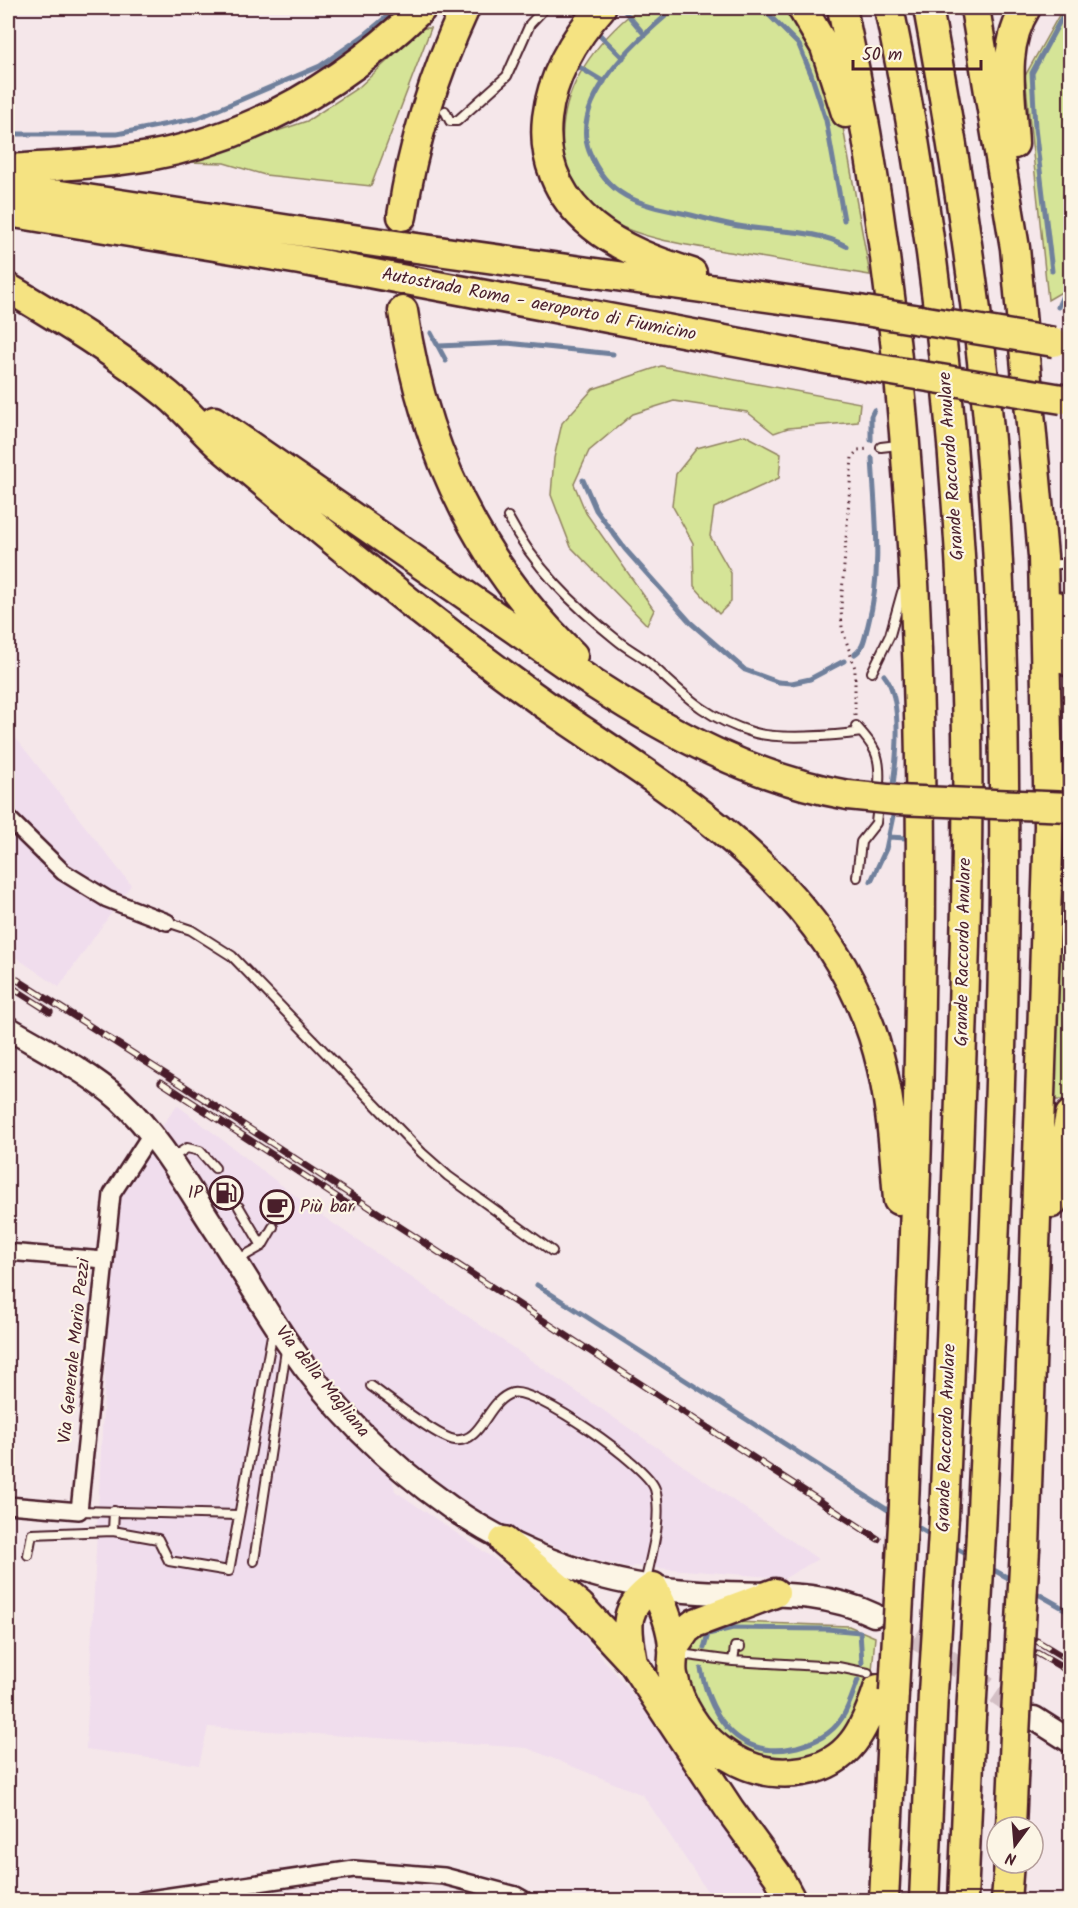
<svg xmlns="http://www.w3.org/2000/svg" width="1078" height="1908" viewBox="0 0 1078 1908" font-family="Kalam,sans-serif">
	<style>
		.built { fill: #f0dded }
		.green { fill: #d5e497; stroke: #908261; stroke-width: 1.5 }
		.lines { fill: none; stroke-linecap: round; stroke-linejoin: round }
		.stream { stroke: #70809c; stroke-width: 5 }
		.secondary-tunnel { stroke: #d3bfc4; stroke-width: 22; stroke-dasharray: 22 11; stroke-linecap: butt }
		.highway-tunnel { stroke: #d3bfc4; stroke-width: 28; stroke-dasharray: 28 14; stroke-linecap: butt }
		.lane-casing { stroke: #4a1f2b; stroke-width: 12 }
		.street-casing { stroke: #4a1f2b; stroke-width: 20 }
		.secondary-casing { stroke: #4a1f2b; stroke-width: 27 }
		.highway-casing { stroke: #4a1f2b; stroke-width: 33 }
		.path { stroke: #4a1f2b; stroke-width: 3; stroke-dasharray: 1.5 4.5; stroke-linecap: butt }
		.lane { stroke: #fcf5e5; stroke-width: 8 }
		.street { stroke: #fcf5e5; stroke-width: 15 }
		.secondary { stroke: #fcf5e5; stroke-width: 22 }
		.highway { stroke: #f5e382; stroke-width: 28 }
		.rail-casing { stroke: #4a1f2b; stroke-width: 7 }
		.rail { stroke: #fcf5e5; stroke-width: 4.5; stroke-dasharray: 14; stroke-linecap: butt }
		.highway-bridge-casing { stroke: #4a1f2b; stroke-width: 33; stroke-linecap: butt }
		.highway-bridge { stroke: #f5e382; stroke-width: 28 }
		.labels { text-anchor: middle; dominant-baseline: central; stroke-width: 4.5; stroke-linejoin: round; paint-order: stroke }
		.street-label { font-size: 18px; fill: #4a1f2b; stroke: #fcf5e5 }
		.poi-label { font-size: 18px; fill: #4a1f2b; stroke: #fcf5e5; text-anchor: end }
	</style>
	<rect width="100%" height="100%" fill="#f5e7ea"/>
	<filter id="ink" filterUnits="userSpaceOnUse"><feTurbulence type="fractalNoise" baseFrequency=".0167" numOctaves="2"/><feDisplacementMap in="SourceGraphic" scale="12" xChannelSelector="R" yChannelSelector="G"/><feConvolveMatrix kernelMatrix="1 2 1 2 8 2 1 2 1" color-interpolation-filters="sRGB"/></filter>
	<g filter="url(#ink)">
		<path class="built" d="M8,728L131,885L59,987L8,952Z
			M177,1105L311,1208L818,1559L785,1578L633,1566L632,1568L589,1559L478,1517L384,1445L395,1491L550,1597L628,1688L721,1816L762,1880L771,1900H713L643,1795L527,1748L208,1727L199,1765L86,1749L114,1195Z"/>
		<path class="green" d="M638,8H787L795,16L840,111L870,275C825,268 780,260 735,253C658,240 554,232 563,128C567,77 601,38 638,8Z
			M1063,8H1070V287L1048,300L1025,76Z
			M423,28H431L371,186L265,175L224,163L186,162L307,121L359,87Z
			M661,366L860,403L858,422L788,428L774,433L747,412L674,401L633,414L589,451L574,484L586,513L654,610L647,625L571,547L551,495L554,458L562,423L593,389Z
			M745,435L781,454L779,478L714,508L710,536L731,573V602L719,614L694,586L693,543L672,505L676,474L697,448Z
			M1062,824H1070V1090L1066,1100H1054Z
			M731,1622L849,1626L875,1637L869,1705L818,1763L735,1755L692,1699L683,1656L698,1633Z"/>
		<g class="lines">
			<path class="stream" d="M622,8L644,34
				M675,8C640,37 569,99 589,151C608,201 645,205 691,215C714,221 737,227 762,229C790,232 821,232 846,246
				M762,8L799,45L811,74L826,120L844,220
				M595,30L623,58
				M574,64L604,82
				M8,134H117L198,118L320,66L366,34L397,8
				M1052,271L1035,128L1032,73L1067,8
				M1058,307L1064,293L1070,289
				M431,333L446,361
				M439,346L507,343L613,354
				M871,440V416L874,410
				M1070,469V479
				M583,480L596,510L625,549L691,623L745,670L778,682L792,683L810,679L844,661
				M855,654C864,648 865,636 868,625C883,569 875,515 872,458
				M884,675C903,698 897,755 893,785
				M889,837L906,838
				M871,881L886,849L893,816
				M537,1285L894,1514
				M912,1524L933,1536
				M952,1546L970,1556
				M988,1567L1014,1581
				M1033,1591L1070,1612
				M704,1648L708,1634L733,1628L827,1629L860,1632L862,1663
				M701,1669C711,1719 740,1761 797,1747C815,1742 831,1735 842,1718C849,1707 853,1693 858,1680"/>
			<path class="secondary-tunnel" d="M886,1621L923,1643L1029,1715"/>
			<path class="highway-tunnel" d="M402,216L400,259L403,311"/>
			<g class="lane-casing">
				<path id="lane" d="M445,111L450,121H457L507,76L530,24L545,8
					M881,447L898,445
					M508,517C534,567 573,605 617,640C626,648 637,653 647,661C683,693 703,717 752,732C776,740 836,736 861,732
					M1050,565L1070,563
					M872,672L890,635L902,592
					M856,726C875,747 881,755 879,784
					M857,877L861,842L876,823L877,814
					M167,922L191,930L232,956L422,1153L448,1176L552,1251
					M171,1158L187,1148L200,1151L215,1168
					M262,1246L273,1227
					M237,1260L262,1246L239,1207
					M371,1386C388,1398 438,1438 455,1440C483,1443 486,1401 512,1393C535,1387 647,1465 655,1489C663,1518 651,1555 645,1584
					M79,1511L239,1515
					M114,1511L113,1531L158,1539L169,1561L229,1571L273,1330
					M28,1555L32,1534L113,1531
					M254,1561L286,1350
					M680,1654L733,1661L735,1647H740
					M733,1661L838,1667L868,1673"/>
			</g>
			<g class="street-casing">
				<path id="street" d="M8,818L63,872L107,899L167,922
					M8,1252L104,1260
					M8,1505L79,1511L112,1194L151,1134
					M143,1900L354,1869L444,1876L516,1895L525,1900"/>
			</g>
			<g class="secondary-casing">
				<path id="secondary" d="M8,1028C45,1050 87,1071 120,1100C159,1136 186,1185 215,1229C240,1267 262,1305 287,1342C331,1407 386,1462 450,1507C523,1558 610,1587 699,1592C760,1596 817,1588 874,1615
					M1034,1718L1070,1741"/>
			</g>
			<g class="highway-casing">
				<path id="highway" d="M601,8C544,71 517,164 593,226C621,249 657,262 692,273
					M802,8L825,47L846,113
					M842,8C948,498 923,1007 904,1505
					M889,8C939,245 962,490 967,733C969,855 964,976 960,1098C955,1237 950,1377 944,1516
					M928,8C956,159 980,311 992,465C1018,820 997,1178 981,1533
					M975,8L1015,248L1043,556L1049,826L1025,1548
					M1014,144C1012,98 1000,49 1026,8
					M8,169C55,166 102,164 149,156C255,137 345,82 422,8
					M8,187L303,232L859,310
					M8,212L300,260L868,367
					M402,216C413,142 434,75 465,8
					M8,288C62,320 118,354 168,395C186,410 202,430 220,446C295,509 370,572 447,631C487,663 528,693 570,722C665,786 765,849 830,947C885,1030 891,1103 898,1200
					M403,311C422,443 476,561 573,655
					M214,421L594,684C673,735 755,779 848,795
					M1056,606L1070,662
					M1052,1203L1070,1115
					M504,1541L580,1606L633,1663L730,1810L778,1876L791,1900
					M673,1649L686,1630L695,1623L775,1593
					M633,1663C627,1628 621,1609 653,1587C663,1605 672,1627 673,1648C674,1657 671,1666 673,1675C686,1735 740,1782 803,1771C849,1764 865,1729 878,1689
					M1011,1827L1015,1735
					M884,1900L894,1692
					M924,1900L933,1693
					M963,1900L971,1716
					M1006,1900L1009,1863"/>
			</g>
			<path class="path" d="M855,715V668L842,628L841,607L852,457L858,450L869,449"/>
			<use href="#lane" class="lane"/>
			<use href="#street" class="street"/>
			<use href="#secondary" class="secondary"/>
			<use href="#highway" class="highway"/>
			<g class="rail-casing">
				<path id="rail" d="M8,974L184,1086L878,1539
					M8,985L50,1012
					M161,1082L352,1207
					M1037,1641L1070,1661
					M1037,1653L1070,1672"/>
			</g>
			<use href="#rail" class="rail"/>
			<g class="highway-bridge-casing">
				<path id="highway-bridge" d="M859,310L1054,342
					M868,367L1062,399
					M848,795L897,800L1070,807
					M894,1692L904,1505
					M933,1693L944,1516
					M971,1716L981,1533
					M1015,1735L1025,1548"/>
			</g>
			<use href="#highway-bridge" class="highway-bridge"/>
		</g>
	</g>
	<defs>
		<g id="fuel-ring" transform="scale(1.725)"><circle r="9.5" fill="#fcf5e5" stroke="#4a1f2b" stroke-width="1.5"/><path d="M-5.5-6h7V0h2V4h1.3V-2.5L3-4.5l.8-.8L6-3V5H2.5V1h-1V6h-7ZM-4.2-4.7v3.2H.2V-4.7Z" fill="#4a1f2b"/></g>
		<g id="cafe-ring" transform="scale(1.725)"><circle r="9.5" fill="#fcf5e5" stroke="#4a1f2b" stroke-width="1.5"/><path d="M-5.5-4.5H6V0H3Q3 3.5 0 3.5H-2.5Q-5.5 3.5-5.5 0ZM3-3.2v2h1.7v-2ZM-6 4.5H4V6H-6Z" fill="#4a1f2b"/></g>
	</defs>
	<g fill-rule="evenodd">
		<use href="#fuel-ring" x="226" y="1193"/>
		<use href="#cafe-ring" x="277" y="1207"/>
	</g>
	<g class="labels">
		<g class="street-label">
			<text transform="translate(539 305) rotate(11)">Autostrada Roma - aeroporto di Fiumicino</text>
			<text transform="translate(952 466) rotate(-94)">Grande Raccordo Anulare</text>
			<text transform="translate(964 952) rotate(-89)">Grande Raccordo Anulare</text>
			<text transform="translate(75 1351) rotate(-84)">Via Generale Mario Pezzi</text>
			<text transform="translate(322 1382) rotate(51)">Via della Magliana</text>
			<text transform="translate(947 1438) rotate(-88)">Grande Raccordo Anulare</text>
		</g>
		<g class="poi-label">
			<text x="203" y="1193">IP</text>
			<text x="300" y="1207" text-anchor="start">Più bar</text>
		</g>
	</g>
	<rect width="1078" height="1908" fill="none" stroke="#fcf5e5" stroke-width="30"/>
	<rect x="15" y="15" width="1048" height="1878" fill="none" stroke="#4a1f2b" stroke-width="2" filter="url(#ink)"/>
	<g transform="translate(1015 1845) rotate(196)"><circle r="28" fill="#fcf5e5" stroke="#b59f9b" stroke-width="1.5"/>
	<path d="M0-4.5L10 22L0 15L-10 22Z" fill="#4a1f2b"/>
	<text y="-9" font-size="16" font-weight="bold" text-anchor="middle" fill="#4a1f2b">N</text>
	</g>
	<path d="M853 60v9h128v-9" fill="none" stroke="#4a1f2b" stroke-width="3"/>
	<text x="862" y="60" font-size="18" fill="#4a1f2b" stroke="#fcf5e5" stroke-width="4.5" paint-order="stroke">50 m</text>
</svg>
